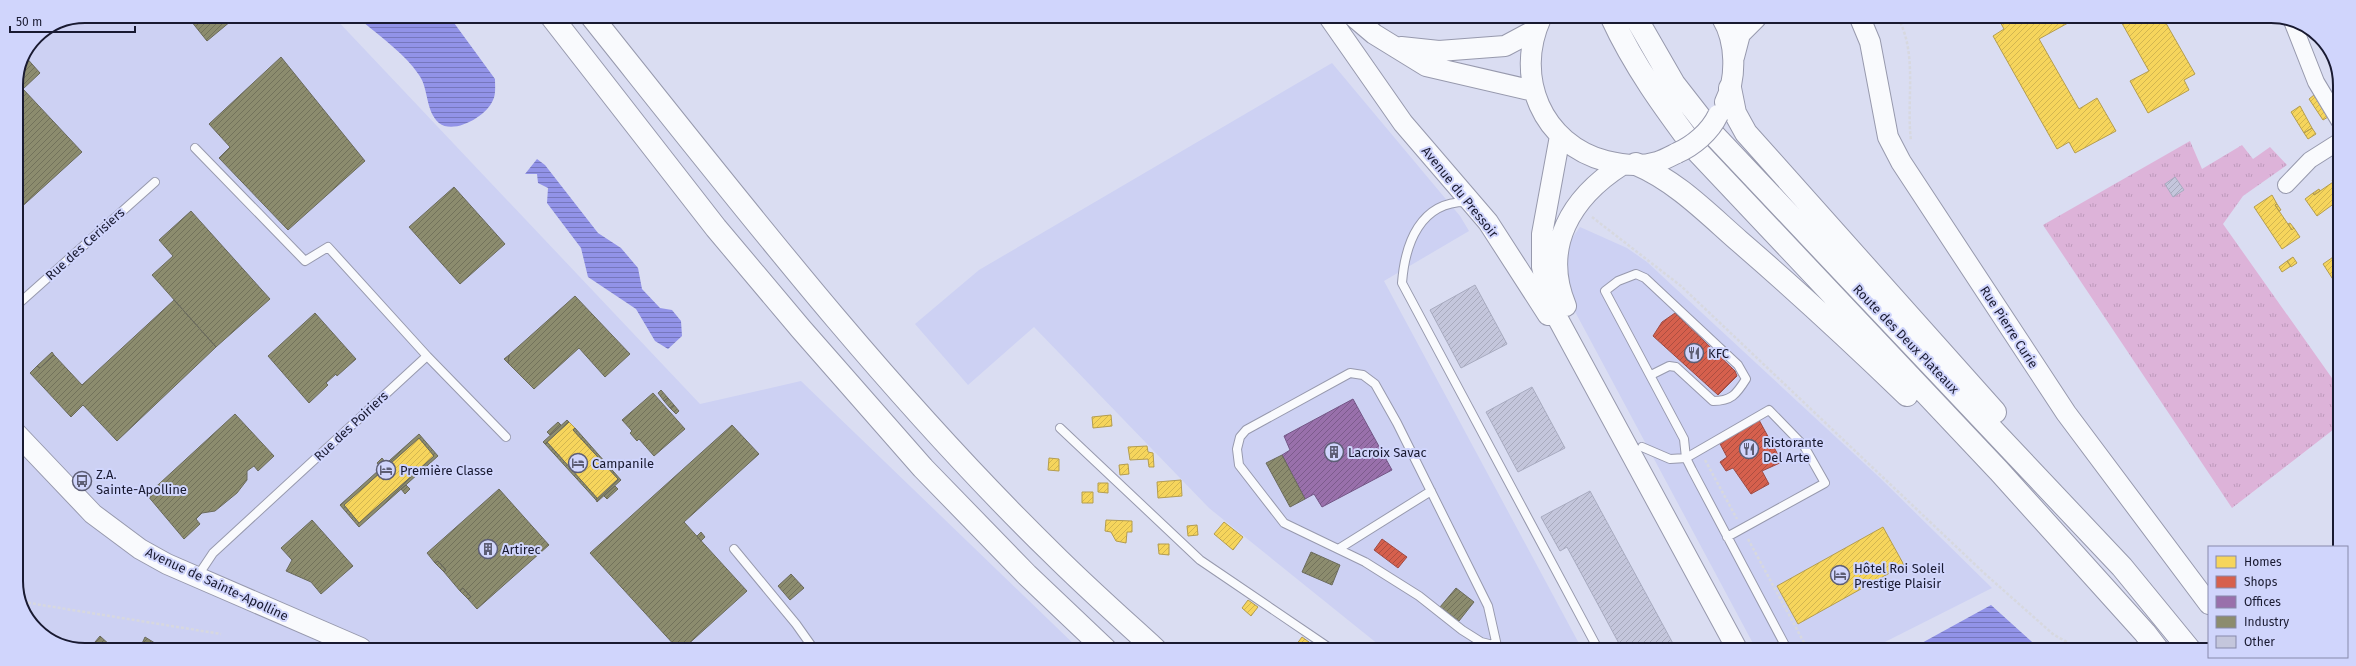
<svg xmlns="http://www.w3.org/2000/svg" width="2356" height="666" viewBox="0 0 2356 666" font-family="'Fira Sans',sans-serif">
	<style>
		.built { fill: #cdd1f3 }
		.grass { fill: url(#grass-tufts) }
		.water { fill: url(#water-rules) }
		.homes { fill: url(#homes-hatch); stroke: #b49d4f }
		.shops { fill: url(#shops-hatch); stroke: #9d4b45 }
		.offices { fill: url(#offices-hatch); stroke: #735686 }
		.industry { fill: url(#industry-hatch); stroke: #6a6a5c; fill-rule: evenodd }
		.building { fill: url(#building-hatch); stroke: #a8abc0 }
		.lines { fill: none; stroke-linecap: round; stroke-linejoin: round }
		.service-casing { stroke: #9799ad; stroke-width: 10 }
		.minor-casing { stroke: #9799ad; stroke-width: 18 }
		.tertiary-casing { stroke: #9799ad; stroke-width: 22 }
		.primary-casing { stroke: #9799ad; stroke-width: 24 }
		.trunk-casing { stroke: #9799ad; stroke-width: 24 }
		.path { stroke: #d7d8df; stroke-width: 2.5; stroke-dasharray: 3 2; stroke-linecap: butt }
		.service { stroke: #f9fafd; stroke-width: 8 }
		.minor { stroke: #f9fafd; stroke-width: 16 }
		.tertiary { stroke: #f9fafd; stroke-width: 20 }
		.primary { stroke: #f9fafd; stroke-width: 22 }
		.trunk { stroke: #f9fafd; stroke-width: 22 }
		.tertiary-bridge-casing { stroke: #9799ad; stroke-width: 22; stroke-linecap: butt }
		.tertiary-bridge { stroke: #f9fafd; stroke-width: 20 }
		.labels { text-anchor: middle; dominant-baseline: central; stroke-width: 4; stroke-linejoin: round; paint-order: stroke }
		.street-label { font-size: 13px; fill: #191a31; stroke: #d0d5fc }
		.poi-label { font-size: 13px; fill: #191a31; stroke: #d0d5fc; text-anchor: start }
		.rim { fill: none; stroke: #191a31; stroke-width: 2 }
	</style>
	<defs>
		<pattern id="grass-tufts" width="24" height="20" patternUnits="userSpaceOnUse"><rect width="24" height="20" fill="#ddb3d9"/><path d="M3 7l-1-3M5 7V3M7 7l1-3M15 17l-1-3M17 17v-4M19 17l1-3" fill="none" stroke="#bd99bb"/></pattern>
		<pattern id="water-rules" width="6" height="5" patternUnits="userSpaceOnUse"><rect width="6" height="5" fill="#9293e8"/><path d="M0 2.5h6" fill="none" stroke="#7677bd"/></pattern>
		<pattern id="homes-hatch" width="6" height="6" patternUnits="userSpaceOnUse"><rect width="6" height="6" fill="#f6d55c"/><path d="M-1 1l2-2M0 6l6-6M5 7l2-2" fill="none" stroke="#d2b650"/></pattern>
		<pattern id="shops-hatch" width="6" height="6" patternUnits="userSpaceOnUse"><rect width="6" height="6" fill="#d6604d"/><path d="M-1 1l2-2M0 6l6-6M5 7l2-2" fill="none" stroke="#ad4e41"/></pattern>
		<pattern id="offices-hatch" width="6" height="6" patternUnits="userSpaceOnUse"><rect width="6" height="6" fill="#9970ab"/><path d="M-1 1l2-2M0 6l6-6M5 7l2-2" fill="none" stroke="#7c5b8c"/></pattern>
		<pattern id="industry-hatch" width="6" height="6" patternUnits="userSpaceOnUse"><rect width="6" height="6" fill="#8c8c6e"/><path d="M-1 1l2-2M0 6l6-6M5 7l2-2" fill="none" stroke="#72725b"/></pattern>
		<pattern id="building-hatch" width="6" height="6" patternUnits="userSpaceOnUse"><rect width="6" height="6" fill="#c4c6dc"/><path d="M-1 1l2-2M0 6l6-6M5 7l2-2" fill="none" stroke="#a8aabd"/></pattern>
	</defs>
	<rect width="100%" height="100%" fill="#daddf2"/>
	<path class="built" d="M85,16H333L700,404L801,381L1079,649L67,648L33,626L16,586V85L21,58L36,36L59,21Z
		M1332,63L1460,216L1469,231L1384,281L1582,649H1384L1209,508L1034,327L968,385L915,324L979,270Z
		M1580,227L1627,248L1647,262L1879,477L1992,588L1869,650L1756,649L1572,306L1563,276L1565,248Z"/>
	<path class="grass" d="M2190,141L2202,169L2242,145L2253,159L2270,147L2287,165L2243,196L2223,224L2339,388L2338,426L2232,508L2043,225Z"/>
	<path class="water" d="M361,16H449L495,79C495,85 496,95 493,100C487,116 454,135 439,123C425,111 429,89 419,75C405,54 382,38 363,22Z
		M537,159L545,165L598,233L621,248L638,268L642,289L660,308L672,310L681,321L682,336L668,349L655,341L636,309L588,277L581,248L547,203L548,188L538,183L537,174H525Z
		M1991,605L2041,650H1909Z"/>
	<path class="homes" d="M1998,18H2077L2039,39L2079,109L2097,98L2116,131L2075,153L2069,142L2057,149L1993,36L2004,29Z
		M2119,18H2163L2195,74L2184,80L2189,90L2148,113L2130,81L2149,71Z
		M2340,85V97L2334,89Z
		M2314,95L2328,117L2323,120L2309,99Z
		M2300,106L2312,128L2304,133L2291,112Z
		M2312,128L2316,134L2308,139L2304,133Z
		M2339,174V200L2317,216L2305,199L2313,193L2314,195L2320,191L2339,178L2338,176Z
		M2338,176L2339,178L2333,182L2332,180Z
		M2319,189L2320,191L2314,195L2313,193Z
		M2272,195L2277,204L2275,205L2292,230L2294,228L2300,237L2282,249L2254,207Z
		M2277,204L2281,210L2279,211L2275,205Z
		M2290,223L2294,228L2292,230L2288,224Z
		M2339,253V278L2334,281L2323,264Z
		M2293,257L2297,263L2291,267L2287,261Z
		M2287,261L2291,266L2282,272L2279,267Z
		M1111,415L1112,426L1093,428L1092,417Z
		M569,422L575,428L573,430L618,479L597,498L547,442Z
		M419,438L434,456L359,523L344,505Z
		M1147,446L1148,452L1153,453L1154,467H1149L1148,459L1130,460L1128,447Z
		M1049,458L1059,459V471L1048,470Z
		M1128,464L1129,474L1120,475L1119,465Z
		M1181,480L1182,496L1158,498L1157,482Z
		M1098,483H1108V493L1098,492Z
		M1082,492H1093V503H1082Z
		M1106,520L1132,521V532H1127L1126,543L1116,541L1111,532L1105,531Z
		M1224,522L1243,537L1233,550L1214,534Z
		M1197,525L1198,535L1188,536L1187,526Z
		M1883,527L1904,565L1798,624L1777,586Z
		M1158,544H1169V555L1159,554Z
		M1248,600L1258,607L1251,616L1242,608Z
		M1302,637L1309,642L1304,649L1296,645Z"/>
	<path class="shops" d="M1675,313L1735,371L1737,376L1718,395L1653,336L1662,322Z
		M1759,420L1782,462L1762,471L1769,484L1751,494L1733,468L1726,471L1720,462L1727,457L1719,442Z
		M1382,539L1407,557L1398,568L1374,550Z"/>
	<path class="offices" d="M1353,399L1392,470L1322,507L1314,494L1305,499L1282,455L1290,450L1284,436Z"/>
	<path class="industry" d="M187,16H237L207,41Z
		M24,55L40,73L23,89L82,152L16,212V85Z
		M281,57L365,161L288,230L219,158L230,147L209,124Z
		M454,187L505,244L460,284L409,227Z
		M191,211L270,299L216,347L152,275L173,256L159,240Z
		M575,296L630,354L605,377L579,348L534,389L508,363L509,355Z
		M174,300L216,347L117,441L83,405L71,417L30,373L37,366L40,368L54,355L82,385Z
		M315,313L356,359L337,376L336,374L326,383L328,385L309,403L268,356Z
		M52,352L54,355L40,368L37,366Z
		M509,355L508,363L504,359Z
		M661,390L668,398L664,401L658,393Z
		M653,393L685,429L654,456L639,439L637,441L630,433L632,431L622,420Z
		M668,398L674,405L670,408L664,401Z
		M674,405L679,411L676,414L670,408Z
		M235,414L274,456L258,471L254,466L247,471V480L237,493L215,511L202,513L196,519L200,524L184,539L147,495Z
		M567,420L569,422L545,444L543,442Z
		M558,422L561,425L550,435L547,432Z
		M732,425L759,454L684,522L747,591L684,648H677L590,553Z
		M575,428L621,480L597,502L596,500L618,479L573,430Z
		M419,434L438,456L359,527L340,505ZM419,438L434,456L359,523L344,505Z
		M547,442L597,498L596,500L545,444Z
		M1282,455L1305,499L1290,507L1266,463Z
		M382,458L386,463L381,468L377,463Z
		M406,485L410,489L405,494L401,489Z
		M615,486L618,489L607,499L604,496Z
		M499,489L549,545L477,609L468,599L471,597L463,588L460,591L444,572L446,570L438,561L435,563L427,553Z
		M312,520L353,566L321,594L311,582L286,571L292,560L281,548Z
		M701,532L705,537L701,541L697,536Z
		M1311,552L1340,565L1332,585L1302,572Z
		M438,561L446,570L444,572L435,563Z
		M791,574L804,588L790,600L778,586Z
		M463,588L471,597L468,599L460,591Z
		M1456,588L1474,602L1459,621L1440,607Z
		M100,636L111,646L110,648H90Z
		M145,637L158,645L157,648H140Z"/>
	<path class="building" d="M2175,177L2184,190L2173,197L2165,184Z
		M1475,285L1507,344L1461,368L1430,310Z
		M1532,387L1565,448L1518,472L1486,412Z
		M1590,491L1676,649H1622L1567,547L1560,551L1541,517Z"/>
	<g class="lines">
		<g class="service-casing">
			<path id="service" d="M195,148L305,261L328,247L427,356
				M1467,202C1420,201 1405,244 1402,283L1598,649
				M16,306L155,182
				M1651,375L1669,366L1676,367L1713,401C1731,401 1736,395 1746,379L1738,365L1645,278L1636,274L1618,281L1605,291L1684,439L1686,458L1692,470L1787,649
				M1060,428L1200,560L1331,649
				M1642,447L1670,459L1686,458L1769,410L1804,446L1825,483L1727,537
				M1340,548L1431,491
				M734,549L796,624L813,648
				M197,577L213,553L427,356L506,437
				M1497,646L1481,642L1462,630L1419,596L1365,562L1284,523L1239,465L1237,449L1240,437L1246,430L1350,373L1363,375L1375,384L1397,423L1488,606L1497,646L1500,649"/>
		</g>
		<g class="minor-casing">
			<path id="minor" d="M2292,21L2316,82L2340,122
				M2286,185L2310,160L2340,141"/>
		</g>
		<g class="tertiary-casing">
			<path id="tertiary" d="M1329,17L1403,123L1488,222L1548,315
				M1354,17L1374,34L1426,66L1534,91
				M1541,18C1514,77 1542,144 1606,161C1622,165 1641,167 1657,162C1664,160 1671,156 1677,153
				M1722,18C1736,41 1737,78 1725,102
				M1860,18L1870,42L1888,137L1901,162L2066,413L2209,604
				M1401,47L1439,51L1505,46L1535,30
				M1734,57L1740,34L1756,18
				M1560,136L1542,234V267L1552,308L1737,649
				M1566,306C1541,246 1572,197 1622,165
				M16,433L93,514L140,549L167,564L361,648"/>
		</g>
		<g class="primary-casing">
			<path id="primary" d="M1612,18C1634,66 1664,107 1696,150L1999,471L2145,633L2158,650
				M1636,18L1674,84L1713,134L2122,567L2190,650
				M1730,88L1735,113L1746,133L1995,412
				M1636,164C1676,181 1707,213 1739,241C1797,291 1852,342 1907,395"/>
		</g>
		<g class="trunk-casing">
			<path id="trunk" d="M551,16L716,228L801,329L923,468L1027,575L1105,649
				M592,17C738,200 884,389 1052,553C1085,586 1120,617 1155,649"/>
		</g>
		<path class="path" d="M1898,18C1918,54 1906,101 1911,141
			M1592,217L1681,286L1984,573L2054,635L2082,650
			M1705,460L1737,519
			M1748,539L1808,650
			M23,602L221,634"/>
		<use href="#service" class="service"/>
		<use href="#minor" class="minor"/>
		<use href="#tertiary" class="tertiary"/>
		<use href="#primary" class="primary"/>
		<use href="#trunk" class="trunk"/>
		<g class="tertiary-bridge-casing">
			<path id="tertiary-bridge" d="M1677,153C1693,146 1710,132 1718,115"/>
		</g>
		<use href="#tertiary-bridge" class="tertiary-bridge"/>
	</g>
	<defs>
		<g id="restaurant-ring" transform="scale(1)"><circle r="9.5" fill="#d0d5fc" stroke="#5d5e75" stroke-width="1.5"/><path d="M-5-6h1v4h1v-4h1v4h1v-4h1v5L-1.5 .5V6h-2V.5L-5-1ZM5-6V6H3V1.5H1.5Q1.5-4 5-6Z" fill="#5d5e75"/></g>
		<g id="building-ring" transform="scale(1)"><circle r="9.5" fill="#d0d5fc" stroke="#5d5e75" stroke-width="1.5"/><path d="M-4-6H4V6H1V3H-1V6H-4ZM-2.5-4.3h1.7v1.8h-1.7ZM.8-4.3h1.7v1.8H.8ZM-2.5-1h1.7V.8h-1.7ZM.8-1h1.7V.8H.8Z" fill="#5d5e75"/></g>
		<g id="hotel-ring" transform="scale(1)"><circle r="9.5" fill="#d0d5fc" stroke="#5d5e75" stroke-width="1.5"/><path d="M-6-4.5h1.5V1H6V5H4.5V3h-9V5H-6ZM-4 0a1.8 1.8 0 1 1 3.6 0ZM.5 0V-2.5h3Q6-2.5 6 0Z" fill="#5d5e75"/></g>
		<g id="bus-ring" transform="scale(1)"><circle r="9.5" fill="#d0d5fc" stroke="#5d5e75" stroke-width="1.5"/><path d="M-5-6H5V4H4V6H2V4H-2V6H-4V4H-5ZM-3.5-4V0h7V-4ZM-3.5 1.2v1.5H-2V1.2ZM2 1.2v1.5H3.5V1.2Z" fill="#5d5e75"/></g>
	</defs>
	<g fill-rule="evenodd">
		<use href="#restaurant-ring" x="1694" y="353"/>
		<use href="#restaurant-ring" x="1749" y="449"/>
		<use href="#building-ring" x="1334" y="452"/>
		<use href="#hotel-ring" x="578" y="463"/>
		<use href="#hotel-ring" x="386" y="470"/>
		<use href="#bus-ring" x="82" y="481"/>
		<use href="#building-ring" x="488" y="549"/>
		<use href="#hotel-ring" x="1840" y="575"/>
	</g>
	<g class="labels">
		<g class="street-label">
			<text transform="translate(1460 192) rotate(51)">Avenue du Pressoir</text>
			<text transform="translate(85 244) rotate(-42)">Rue des Cerisiers</text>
			<text transform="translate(2009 327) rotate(57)">Rue Pierre Curie</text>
			<text transform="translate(1906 339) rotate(46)">Route des Deux Plateaux</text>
			<text transform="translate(351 426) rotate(-43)">Rue des Poiriers</text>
			<text transform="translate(217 584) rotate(25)">Avenue de Sainte-Apolline</text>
		</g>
		<g class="poi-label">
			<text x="1708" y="353">KFC</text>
			<text x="1763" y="442">Ristorante<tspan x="1763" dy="15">Del Arte</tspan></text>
			<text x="1348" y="452">Lacroix Savac</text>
			<text x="592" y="463">Campanile</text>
			<text x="400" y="470">Première Classe</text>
			<text x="96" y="474">Z.A.<tspan x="96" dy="15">Sainte-Apolline</tspan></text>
			<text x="502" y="549">Artirec</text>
			<text x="1854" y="568">Hôtel Roi Soleil<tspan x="1854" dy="15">Prestige Plaisir</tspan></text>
		</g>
	</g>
	<path d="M0 0H2356V666H0ZM85 23H2271A62 62 0 0 1 2333 85V581A62 62 0 0 1 2271 643H85A62 62 0 0 1 23 581V85A62 62 0 0 1 85 23Z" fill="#d0d5fc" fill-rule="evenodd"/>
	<path class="rim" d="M85 23H2271A62 62 0 0 1 2333 85V581A62 62 0 0 1 2271 643H85A62 62 0 0 1 23 581V85A62 62 0 0 1 85 23Z"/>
	<rect x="2208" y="546" width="140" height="112" fill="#d0d5fc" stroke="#878aab"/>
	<rect x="2216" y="556" width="20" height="12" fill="#f6d55c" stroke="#878aab"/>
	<text x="2244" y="566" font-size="12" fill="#191a31">Homes</text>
	<rect x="2216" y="576" width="20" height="12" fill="#d6604d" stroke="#878aab"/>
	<text x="2244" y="586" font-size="12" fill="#191a31">Shops</text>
	<rect x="2216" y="596" width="20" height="12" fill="#9970ab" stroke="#878aab"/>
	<text x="2244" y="606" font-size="12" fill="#191a31">Offices</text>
	<rect x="2216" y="616" width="20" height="12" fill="#8c8c6e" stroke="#878aab"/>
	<text x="2244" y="626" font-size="12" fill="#191a31">Industry</text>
	<rect x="2216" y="636" width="20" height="12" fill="#c4c6dc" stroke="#878aab"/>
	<text x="2244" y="646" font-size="12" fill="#191a31">Other</text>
	<path d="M10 26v6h125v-6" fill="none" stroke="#191a31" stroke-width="2"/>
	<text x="16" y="26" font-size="12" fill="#191a31" stroke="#d0d5fc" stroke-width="3" paint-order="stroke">50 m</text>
</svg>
